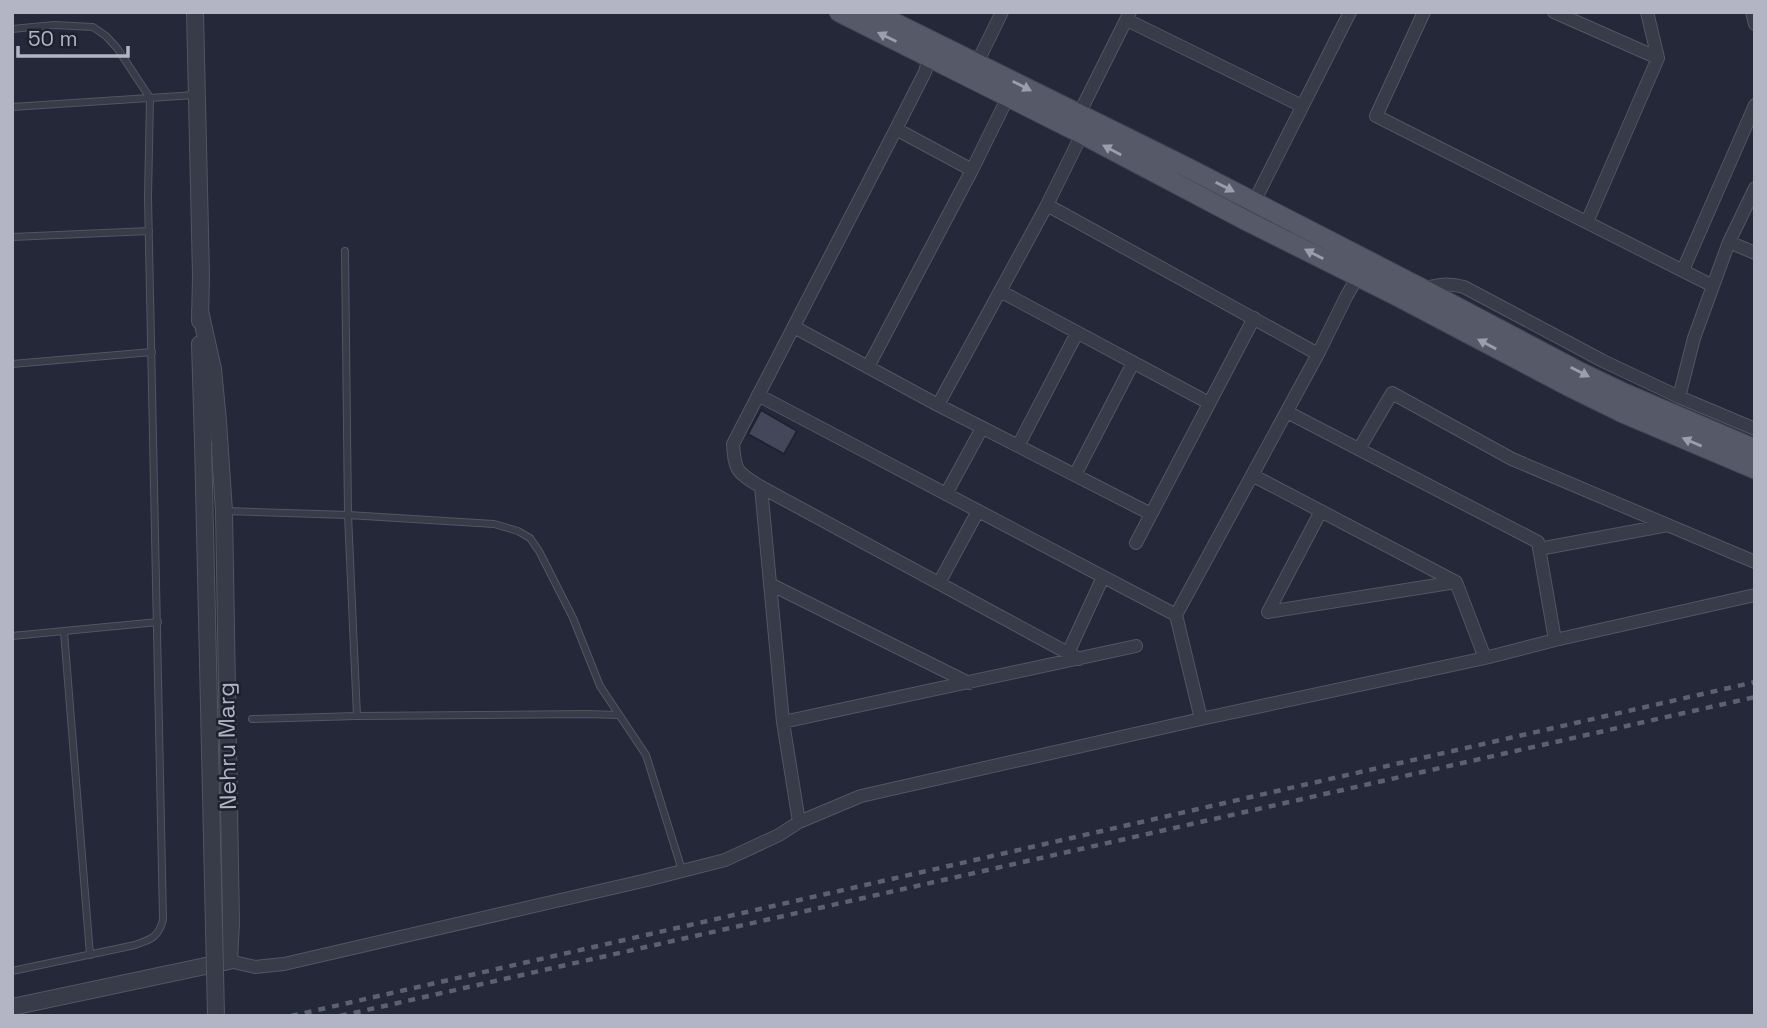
<svg xmlns="http://www.w3.org/2000/svg" width="1767" height="1028" viewBox="0 0 1767 1028" font-family="'Space Grotesk',sans-serif">
	<style>
		.building { fill: #444759; stroke: #1f222f; stroke-width: 2 }
		.lines { fill: none; stroke-linecap: round; stroke-linejoin: round }
		.service-casing { stroke: #535563; stroke-width: 8 }
		.minor-casing { stroke: #535563; stroke-width: 14 }
		.tertiary-casing { stroke: #535563; stroke-width: 18 }
		.primary-casing { stroke: #414451; stroke-width: 21 }
		.service { stroke: #383b48; stroke-width: 6 }
		.minor { stroke: #383b48; stroke-width: 12 }
		.tertiary { stroke: #383b48; stroke-width: 16 }
		.primary { stroke: #565968; stroke-width: 19 }
		.rail { stroke: #5c6071; stroke-width: 4.5; stroke-dasharray: 7 7; stroke-linecap: butt }
		.tertiary-bridge-casing { stroke: #535563; stroke-width: 18; stroke-linecap: butt }
		.tertiary-bridge { stroke: #383b48; stroke-width: 16 }
		.oneway { fill: #9c9ead }
		.labels { text-anchor: middle; dominant-baseline: central; stroke-width: 5; stroke-linejoin: round; paint-order: stroke }
		.street-label { font-size: 23px; fill: #b3b5c4; stroke: #1d202d }
	</style>
	<rect width="100%" height="100%" fill="#242838"/>
	<path class="building" d="M761,410L797,431L784,454L748,434Z"/>
	<g class="lines">
		<g class="service-casing">
			<path id="service" d="M12,29L54,25L93,27L106,36L117,48L150,98L148,197L163,920C158,938 151,939 135,945L12,971
				M12,107L195,95
				M12,237L149,231
				M345,251L348,515L357,716
				M12,364L152,352
				M226,511L348,515L494,524L518,531L530,538L539,551L573,618L600,686L646,755L682,870
				M64,632L90,955
				M12,636L158,622
				M252,719L357,716L586,714L618,715"/>
		</g>
		<g class="minor-casing">
			<path id="minor" d="M1424,12L1376,116L1713,286
				M1554,12L1658,58
				M1752,12L1755,24
				M1127,20L1302,106
				M977,63L1002,12
				M1077,118L1130,12
				M896,129L972,170
				M1254,202L1350,12
				M1047,205L1318,354
				M1587,222L1658,58L1647,12
				M1729,242L1755,253
				M1683,270L1755,105
				M1423,289C1438,284 1449,283 1464,287L1603,361L1679,397L1755,429
				M1000,291L1209,403
				M794,327L938,405L1151,514
				M868,367L972,170L1008,97
				M758,395L1176,615L1201,719
				M1679,397L1694,338L1729,242L1755,188
				M938,405L1047,205L1082,134
				M1287,412L1538,542L1555,640
				M1018,446L1077,333
				M1359,449L1392,393L1512,459L1755,562
				M1075,475L1133,363
				M1252,475L1456,582L1485,658
				M761,487L1079,659
				M946,494L982,428
				M1321,511L1268,612L1456,582
				M1136,543L1254,318
				M1539,549L1668,525
				M939,583L978,511
				M770,584L969,683
				M1176,615L1318,354L1346,297L1358,276
				M1068,653L1103,577
				M783,722L1136,646
				M799,822L783,722L761,487C737,472 735,472 733,444L896,129L925,72L929,57
				M229,961L255,967L284,964L647,880L725,860L779,835L799,822L861,796L1201,719L1485,658L1555,640L1755,595"/>
		</g>
		<g class="tertiary-casing">
			<path id="tertiary" d="M195,12L201,276L200,321
				M200,344L203,442
				M12,1007L229,961L231,923L224,511L218,421L213,369L200,311"/>
		</g>
		<g class="primary-casing">
			<path id="primary" d="M839,12L1082,134L1245,220L1397,296L1570,387L1623,413L1755,469
				M873,12L1188,168L1423,289L1578,371L1624,393L1755,449"/>
		</g>
		<use href="#service" class="service"/>
		<use href="#minor" class="minor"/>
		<use href="#tertiary" class="tertiary"/>
		<use href="#primary" class="primary"/>
		<path class="rail" d="M291,1016L1755,682
			M340,1016L1755,697"/>
		<g class="tertiary-bridge-casing">
			<path id="tertiary-bridge" d="M203,442L216,1016"/>
		</g>
		<use href="#tertiary-bridge" class="tertiary-bridge"/>
	</g>
	<defs><path id="oneway-solid" d="M-6-.8H1V-3.2L6.5 0L1 3.2V.8H-6Z" transform="scale(1.75)"/></defs>
	<g class="oneway">
		<use href="#oneway-solid" transform="translate(887 37) rotate(-154)"/>
		<use href="#oneway-solid" transform="translate(1022 86) rotate(27)"/>
		<use href="#oneway-solid" transform="translate(1112 150) rotate(-152)"/>
		<use href="#oneway-solid" transform="translate(1225 187) rotate(27)"/>
		<use href="#oneway-solid" transform="translate(1314 254) rotate(-153)"/>
		<use href="#oneway-solid" transform="translate(1487 344) rotate(-152)"/>
		<use href="#oneway-solid" transform="translate(1580 372) rotate(27)"/>
		<use href="#oneway-solid" transform="translate(1692 442) rotate(-157)"/>
	</g>
	<g class="labels">
		<g class="street-label">
			<text transform="translate(227 746) rotate(-91)">Nehru Marg</text>
		</g>
	</g>
	<rect width="1767" height="1028" fill="none" stroke="#b3b5c4" stroke-width="28"/>
	<path d="M18 46v10h110v-10" fill="none" stroke="#b3b5c4" stroke-width="3.5"/>
	<text x="28" y="46" font-size="21" fill="#b3b5c4" stroke="#1d202d" stroke-width="5" paint-order="stroke">50 m</text>
</svg>
